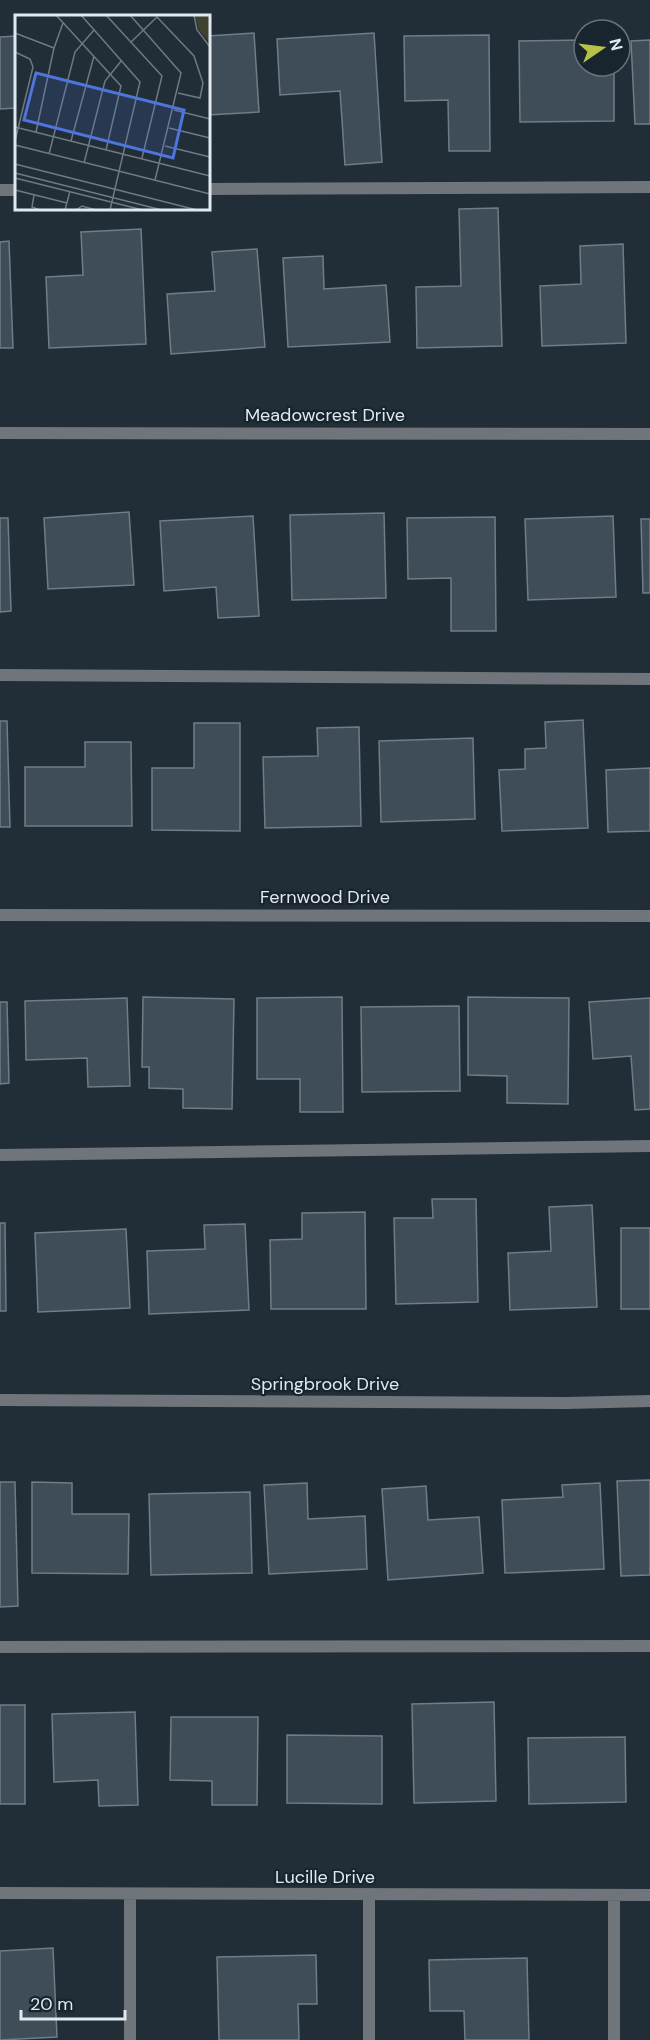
<svg xmlns="http://www.w3.org/2000/svg" width="650" height="2040" viewBox="0 0 650 2040" font-family="'DM Sans',sans-serif">
	<style>
		.building { fill: #3f4d58; stroke: #6e7d89; stroke-width: 1.5 }
		.lines { fill: none; stroke-linecap: round; stroke-linejoin: round }
		.service { stroke: #6f757b; stroke-width: 12 }
		.minor { stroke: #6f757b; stroke-width: 12 }
		.labels { text-anchor: middle; dominant-baseline: central; stroke-width: 4.5; stroke-linejoin: round; paint-order: stroke }
		.street-label { font-size: 18px; fill: #e1e9f0; stroke: #18242e }
		.inset-road { fill: none; stroke: #6e7982; stroke-width: 1.5 }
		.view { fill: #4e75de; fill-opacity: 0.15; stroke: #4e75de; stroke-width: 3 }
		.inset-edge { fill: none; stroke: #e1e9f0; stroke-width: 3 }
	</style>
	<rect width="100%" height="100%" fill="#212e38"/>
	<path class="building" d="M254,33L259,112L208,115V36Z
		M374,33L382,162L345,165L340,91L280,95L277,39Z
		M489,35L490,151H449L448,100L405,101L404,36Z
		M16,36V108L0,109V37Z
		M584,40V66H614V121L520,122L519,41Z
		M650,40V124H635L631,41Z
		M498,208L502,346L417,348L416,287L461,286L459,209Z
		M141,229L146,344L49,348L46,277L83,275L81,232Z
		M9,241L13,348H0V242Z
		M623,244L626,343L542,346L540,286L581,284L580,246Z
		M257,249L265,347L171,354L167,294L215,291L212,252Z
		M323,256L324,289L386,285L390,342L288,347L283,258Z
		M129,512L134,585L48,589L44,518Z
		M384,513L386,598L292,600L290,515Z
		M253,516L259,616L218,618L216,587L164,591L160,521Z
		M613,516L616,597L528,600L525,519Z
		M495,517L496,631H451V578L408,579L407,518Z
		M0,518H8L11,611L0,612Z
		M641,519H650V593H643Z
		M583,720L588,828L502,831L499,770L525,769V749L546,748L545,722Z
		M0,721H7L10,827H0Z
		M194,723H240V831L152,830V768H194Z
		M359,727L361,826L265,828L263,757L318,756L317,728Z
		M473,738L475,819L381,822L379,741Z
		M85,742H131L132,826H25V767H85Z
		M650,768V831L608,832L606,770Z
		M143,997L234,999L232,1109L183,1108V1089L149,1088V1067H142Z
		M342,997L343,1112H300V1079H257V998Z
		M468,997L569,998L568,1104L507,1103V1076L468,1075Z
		M127,998L130,1086L88,1087L87,1058L26,1060L25,1001Z
		M650,998V1109L635,1110L631,1056L593,1059L589,1002Z
		M0,1002H7L9,1083L0,1084Z
		M459,1006L460,1091L362,1092L361,1007Z
		M432,1199H476L478,1302L396,1304L394,1218H433Z
		M592,1205L597,1307L510,1310L508,1253L551,1251L549,1207Z
		M365,1212L366,1309H271L270,1240L302,1239V1213Z
		M0,1223H5L6,1311H0Z
		M245,1224L249,1310L149,1314L147,1251L205,1249L204,1225Z
		M621,1228H650V1309H621Z
		M126,1229L130,1308L38,1312L35,1233Z
		M650,1480V1575L621,1576L617,1481Z
		M0,1482H15L18,1606L0,1607Z
		M32,1482L72,1483V1514H129L128,1574L32,1573Z
		M307,1483L308,1519L365,1516L367,1569L269,1574L264,1485Z
		M600,1483L604,1569L505,1573L502,1500L563,1497L562,1485Z
		M426,1486L428,1520L479,1517L483,1573L388,1580L382,1489Z
		M250,1492L252,1573L151,1575L149,1494Z
		M494,1702L496,1801L414,1803L412,1704Z
		M0,1705H25V1804H0Z
		M135,1712L138,1805L99,1806L98,1780L54,1782L52,1714Z
		M171,1717H258L257,1805H212V1781L170,1780Z
		M287,1735L382,1736V1804L287,1803Z
		M625,1737L626,1802L529,1804L528,1738Z
		M53,1948L57,2037L0,2040V1951Z
		M316,1955L317,2004H298L299,2040H219L217,1957Z
		M527,1958L529,2040H465L464,2011H430L429,1960Z"/>
	<g class="lines">
		<path class="service" d="M208,189L650,187
			M0,190H16
			M0,675L650,679
			M0,1155L650,1146
			M0,1647L650,1646
			M369,2040V1895"/>
		<path class="minor" d="M0,433L650,434
			M0,915L650,916
			M0,1400L567,1403L650,1401
			M0,1893L650,1895
			M130,1895V2040
			M614,2040V1895"/>
	</g>
	<g class="labels">
		<g class="street-label">
			<text x="325" y="415">Meadowcrest Drive</text>
			<text x="325" y="897">Fernwood Drive</text>
			<text x="325" y="1384">Springbrook Drive</text>
			<text x="325" y="1877">Lucille Drive</text>
		</g>
	</g>
	<g transform="translate(15 15)">
		<rect width="195" height="195" fill="#212e38"/>
		<path d="M180,0H195V28L184,15Z" fill="#3f422d"/>
		<path class="inset-road" d="M41,0L106,71L91,135M66,0L125,67L95,195M91,0L147,61L127,143M115,0L166,58L140,165M179,0L182,15L195,32M0,18L39,33L48,8M116,27L142,2L179,41L188,68L185,83L163,78M0,37L15,44L18,52L0,126M159,95L195,104M0,112L195,161M154,113L195,123M21,117L39,33M56,126L79,41M0,130L195,179M150,131L195,142M34,139L60,37L79,15M69,148L90,66L107,45M0,149L182,195M0,158L147,195M0,163L128,195M0,175L52,188M19,180L17,192L25,195M50,195L55,176M61,195L67,191L81,195"/>
		<path class="view" d="M21,58L169,95L158,143L9,105Z"/>
		<rect width="195" height="195" class="inset-edge"/>
	</g>
	<g transform="translate(602 48) rotate(76)"><circle r="28" fill="#18242e" stroke="#68737c" stroke-width="1.5"/>
	<path d="M0-4.5L10 22L0 15L-10 22Z" fill="#b7c148"/>
	<text y="-9" font-size="16" font-weight="bold" text-anchor="middle" fill="#e1e9f0">N</text>
	</g>
	<path d="M21 2010v9h104v-9" fill="none" stroke="#e1e9f0" stroke-width="3"/>
	<text x="30" y="2010" font-size="18" fill="#e1e9f0" stroke="#18242e" stroke-width="4.5" paint-order="stroke">20 m</text>
</svg>
